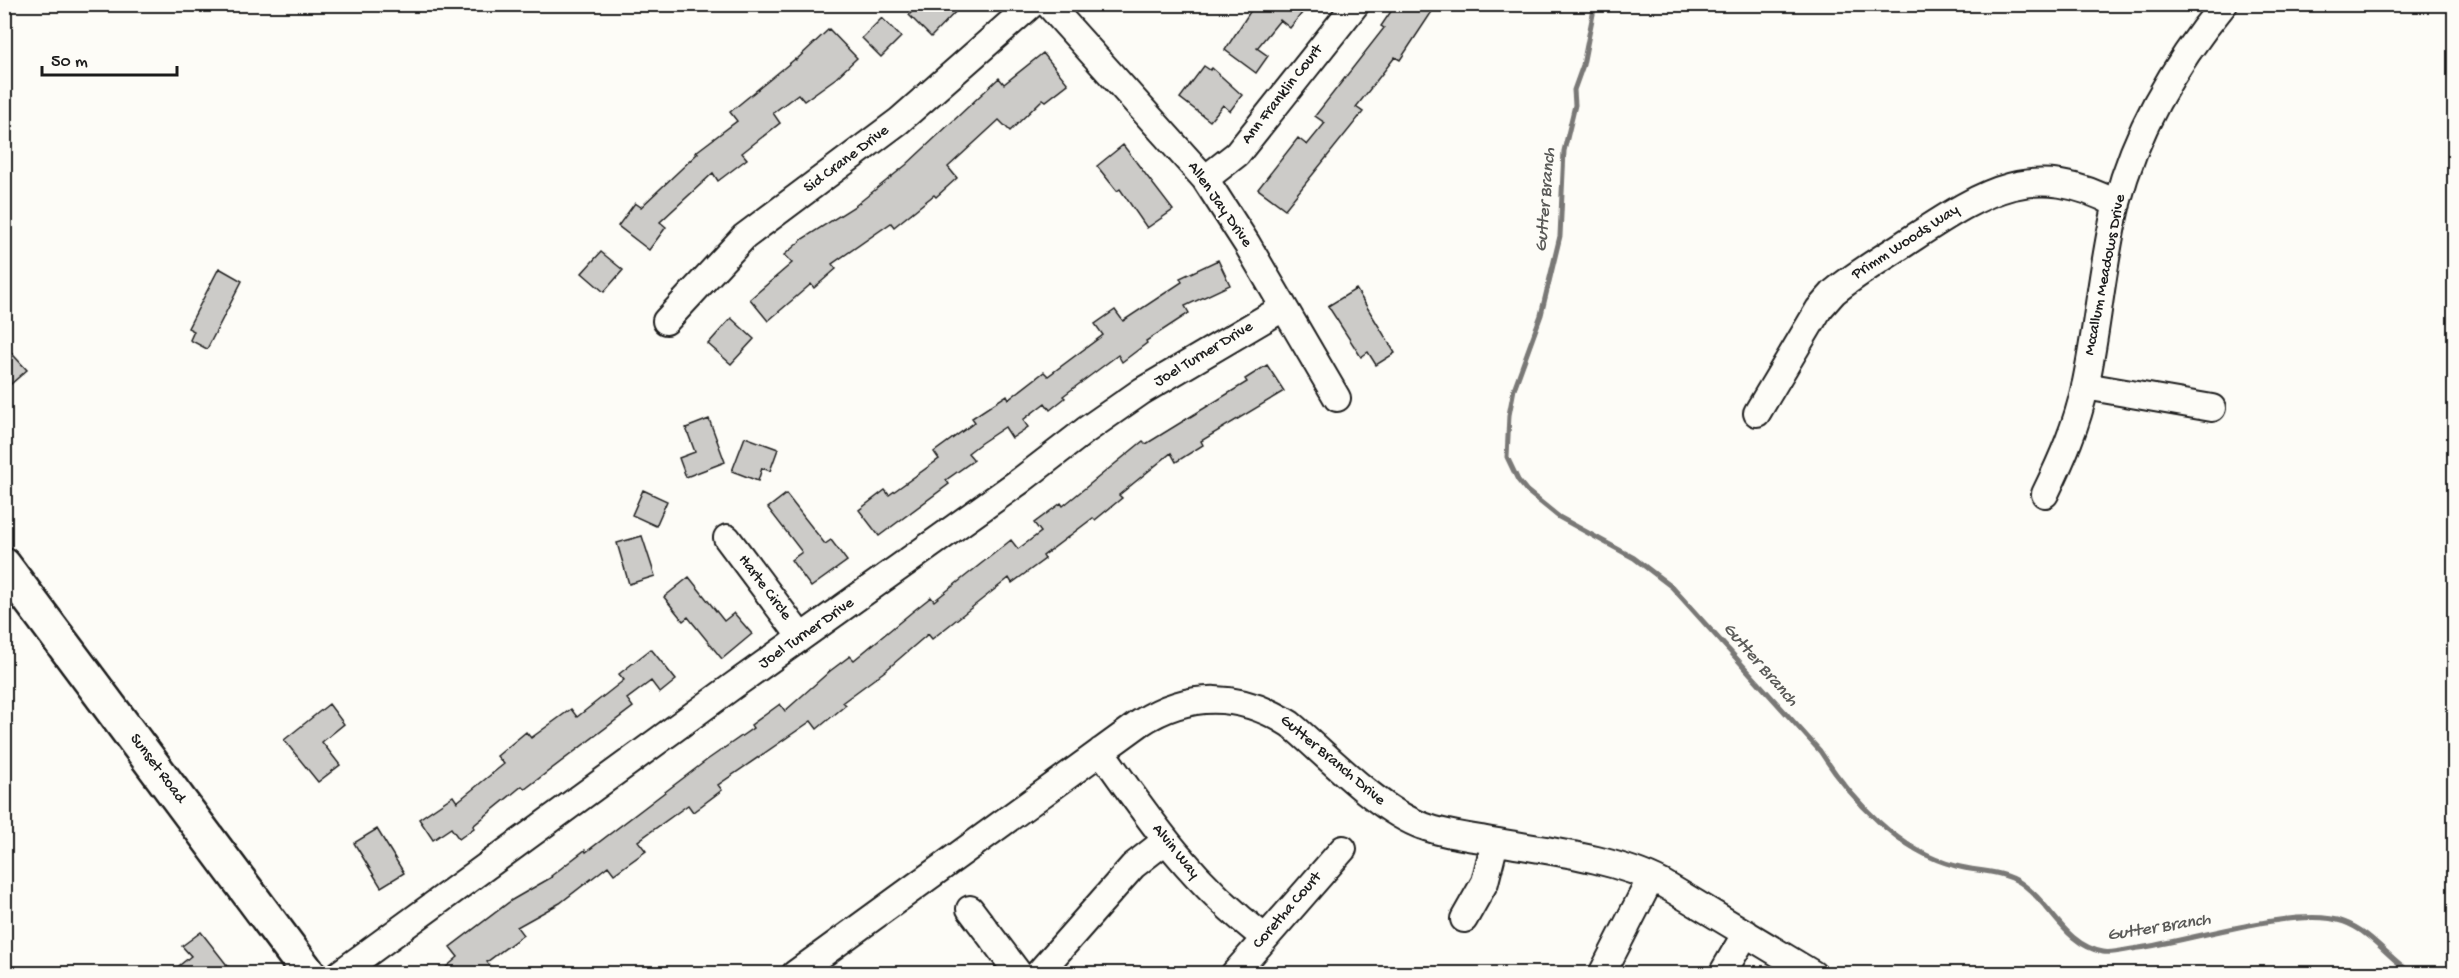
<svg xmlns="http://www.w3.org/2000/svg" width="2459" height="978" viewBox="0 0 2459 978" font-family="'Gochi Hand',sans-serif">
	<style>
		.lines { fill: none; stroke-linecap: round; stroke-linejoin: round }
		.stream { stroke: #797876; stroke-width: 5 }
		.building { fill: #cccbc8; stroke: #1c1c1c; stroke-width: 1.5 }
		.minor-casing { stroke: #1c1c1c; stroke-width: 30 }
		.major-casing { stroke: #1c1c1c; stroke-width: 38 }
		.minor { stroke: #fdfcf7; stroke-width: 26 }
		.major { stroke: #fdfcf7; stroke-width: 33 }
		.labels { text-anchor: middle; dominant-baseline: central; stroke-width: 4.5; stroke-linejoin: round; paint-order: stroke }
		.street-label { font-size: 16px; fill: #1c1c1c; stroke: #fdfcf7 }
		.water-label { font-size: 18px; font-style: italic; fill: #5a5a58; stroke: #fdfcf7 }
	</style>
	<rect width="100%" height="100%" fill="#fdfcf7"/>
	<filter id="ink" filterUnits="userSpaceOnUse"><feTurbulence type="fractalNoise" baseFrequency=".0167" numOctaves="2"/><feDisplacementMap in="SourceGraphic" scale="12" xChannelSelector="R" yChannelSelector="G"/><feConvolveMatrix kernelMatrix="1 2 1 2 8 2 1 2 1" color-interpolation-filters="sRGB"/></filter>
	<g filter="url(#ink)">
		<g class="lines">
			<path class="stream" d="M1595,4L1583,65L1574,90L1575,105L1564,151L1560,236L1541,315L1514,389L1509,415L1507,457L1518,480L1527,491L1559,517L1634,558L1672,587L1820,751C1851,799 1899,852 1956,866C1978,872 2002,870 2021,883C2051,903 2064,945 2103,952C2113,954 2128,949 2139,948C2190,941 2299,905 2344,922C2372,932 2389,959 2413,974"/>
		</g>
		<path class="building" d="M919,4H963L931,37L909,15Z
			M1255,4H1293L1302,13L1290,28L1280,20L1257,48L1268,56L1256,73L1225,50Z
			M1396,4H1437L1400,60L1395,57L1356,107L1363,112L1285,209L1258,189L1298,138L1307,145L1325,123L1315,116L1384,28L1381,26Z
			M882,18L901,37L881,57L862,38Z
			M829,29L857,58L836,78L804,101L798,94L773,113L780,123L742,153L747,159L718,181L713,173L660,222L666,227L649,250L618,226L635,203L641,207L698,153L696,152L737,121L730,112L795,59L796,60Z
			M1043,53L1068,84L1046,101L1043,99L1010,131L999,120L948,167L957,178L936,197L934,195L894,227L891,223L832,264L836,269L814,288L811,284L768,321L750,299L792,263L784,255L804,238L855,206L906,165L999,78L1004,84Z
			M1204,66L1210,70L1212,68L1242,95L1230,111L1223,105L1210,121L1180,98Z
			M1123,145L1173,210L1147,228L1120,189L1117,191L1097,166Z
			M601,252L623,270L604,292L582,273Z
			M1218,260L1230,285L1185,306L1189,313L1146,341L1147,343L1122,362L1118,355L1063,396L1065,398L1050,410L1045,403L1023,420L1028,427L1012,438L1005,427L981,443L968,453L974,460L946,480L949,484L879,536L859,510L885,490L889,495L939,459L934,452L975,422L972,418L1007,395L1009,399L1044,372L1048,376L1103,335L1095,324L1115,310L1123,321L1182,282L1180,278Z
			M219,268L242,281L207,349L190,340L194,331L188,328Z
			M1356,289L1395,353L1376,365L1368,352L1361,357L1328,306Z
			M731,318L754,339L731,364L708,344Z
			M4,345L27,370L4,390Z
			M1267,365L1284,391L1201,441L1203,445L1176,462L1171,453L1119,495L1122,498L1095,520L1093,518L1043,556L1045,559L1012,583L1009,578L932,639L928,634L885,671L843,702L846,705L817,729L811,721L718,785L722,790L693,812L688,805L638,841L646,851L614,874L608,866L560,903L517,927L523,935L487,962L497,974H438L458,957L450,947L512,900L552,877L551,876L585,850L586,852L707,760L753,728L751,725L780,704L785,711L830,671L850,656L854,660L912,612L931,597L934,601L1011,540L1018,549L1041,532L1034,523L1061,503L1063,506L1143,441L1146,444L1247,382L1245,379Z
			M709,419L725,462L686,477L679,458L695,452L686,428Z
			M745,437L778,449L770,471L762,468L758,481L732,471Z
			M643,490L667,501L656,526L632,515Z
			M786,494L825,544L831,540L847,561L811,587L791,560L802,552L768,508Z
			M642,536L655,576L629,584L617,543Z
			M689,577L724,621L734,613L752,634L722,659L688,617L683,621L664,597Z
			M651,649L676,680L660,693L651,681L627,699L633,707L525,789L522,786L473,826L474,828L459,839L451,828L433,840L419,819L453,796L457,802L504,764L497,756L526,732L531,738L571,709L577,717L624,680L619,674Z
			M329,704L344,724L322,742L340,765L318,782L284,740Z
			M377,829L404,873L381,887L354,843Z
			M201,932L234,974H169L191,956L182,946Z"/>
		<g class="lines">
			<g class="minor-casing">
				<path id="minor" d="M1048,4L1205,179L1247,244L1337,398
					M1205,179L1237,154L1356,4
					M666,321L744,237L899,121L1032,4
					M2085,386L2212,408
					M1757,413L1819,309L1834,292C1858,272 1885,257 1910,240C1982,193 2032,158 2117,204
					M2045,494C2062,459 2077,425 2085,387C2098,327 2102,264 2117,203C2136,130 2176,62 2224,4
					M727,538L801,637
					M1101,751C1152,824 1193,883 1265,938
					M970,909L1019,974
					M1464,919L1485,882L1495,842
					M339,974L733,686L1020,481L1086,430L1142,391L1283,308
					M795,974L1140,723C1190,691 1241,693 1290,724C1327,755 1378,810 1423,826C1441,833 1461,836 1481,839C1538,850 1610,856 1662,883L1813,974
					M1038,974L1133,866L1165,841
					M1234,974L1343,849
					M1602,974L1651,878
					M1722,974L1746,933"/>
			</g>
			<g class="major-casing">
				<path id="major" d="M4,565L309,974"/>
			</g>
			<use href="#minor" class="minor"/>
			<use href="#major" class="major"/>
		</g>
	</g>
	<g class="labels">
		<g class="street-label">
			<text transform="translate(1283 95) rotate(-52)">Ann Franklin Court</text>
			<text transform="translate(847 160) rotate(-37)">Sid Crane Drive</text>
			<text transform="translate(1219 205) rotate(55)">Allen Jay Drive</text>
			<text transform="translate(1906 243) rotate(-33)">Primm Woods Way</text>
			<text transform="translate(2106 275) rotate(-79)">Mccallum Meadows Drive</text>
			<text transform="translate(1204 355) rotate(-31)">Joel Turner Drive</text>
			<text transform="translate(764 588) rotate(53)">Harte Circle</text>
			<text transform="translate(807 634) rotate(-35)">Joel Turner Drive</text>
			<text transform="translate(1332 761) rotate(40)">Gutter Branch Drive</text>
			<text transform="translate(157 769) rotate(53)">Sunset Road</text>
			<text transform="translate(1175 852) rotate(51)">Alvin Way</text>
			<text transform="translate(1288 911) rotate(-49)">Coretha Court</text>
		</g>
		<g class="water-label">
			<text transform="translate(1546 200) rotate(-85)">Gutter Branch</text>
			<text transform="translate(1760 665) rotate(49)">Gutter Branch</text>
			<text transform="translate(2159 928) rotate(-9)">Gutter Branch</text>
		</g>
	</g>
	<rect width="2459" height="978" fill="none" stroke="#fdfcf7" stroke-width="24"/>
	<rect x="12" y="12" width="2435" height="954" fill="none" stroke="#1c1c1c" stroke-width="2" filter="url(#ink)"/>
	<path d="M42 66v9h135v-9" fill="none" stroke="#1c1c1c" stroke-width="3"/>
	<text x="51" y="66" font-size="18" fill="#1c1c1c" stroke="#fdfcf7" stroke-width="4.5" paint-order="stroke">50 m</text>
</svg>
